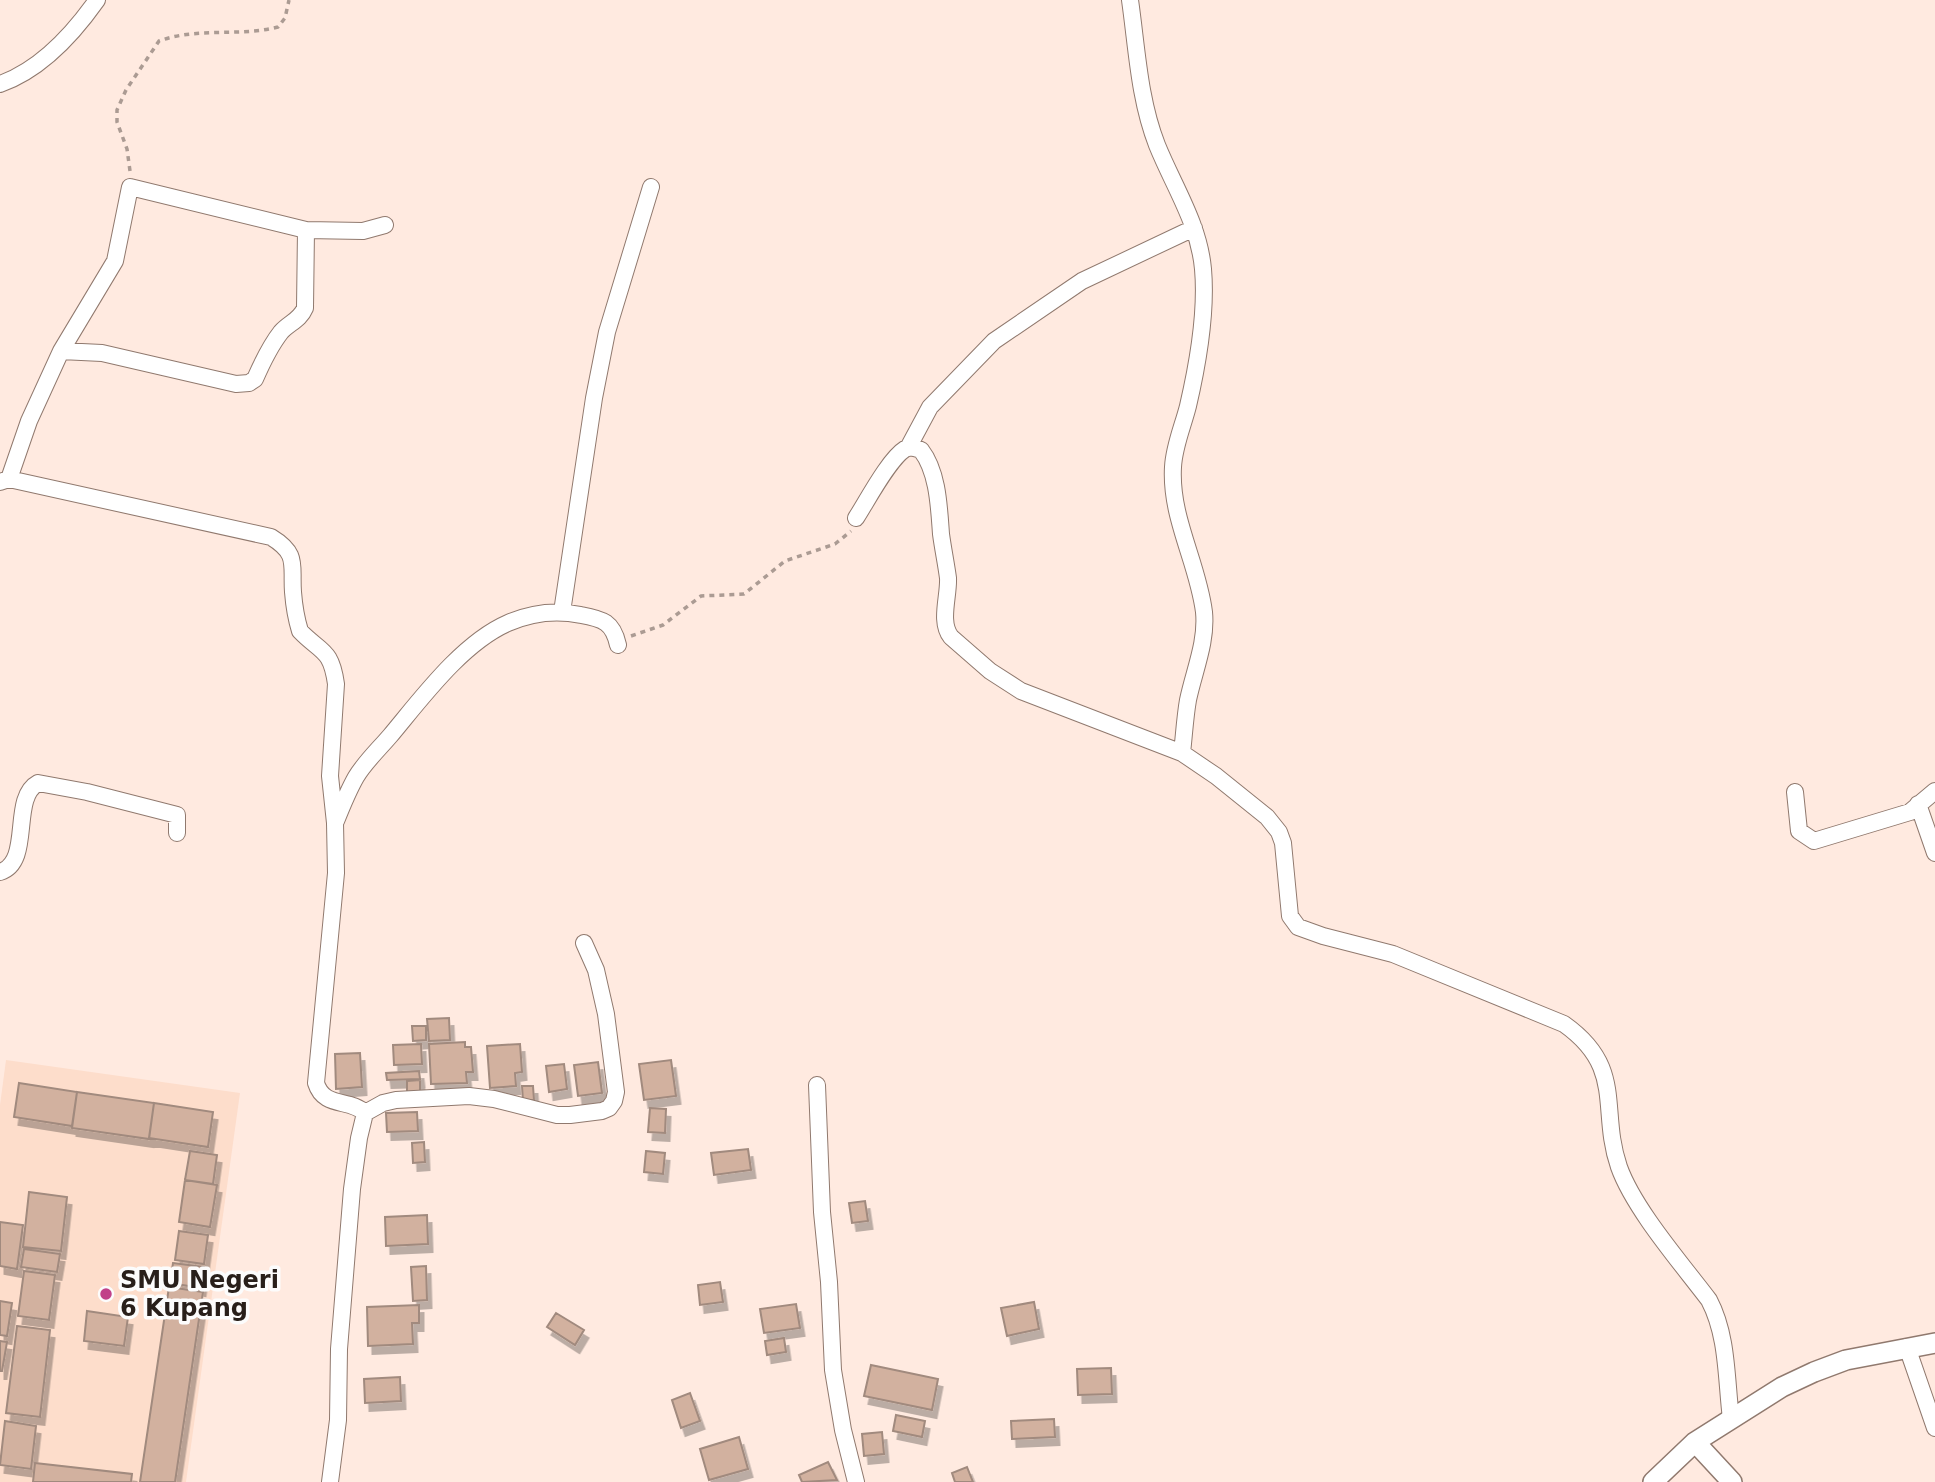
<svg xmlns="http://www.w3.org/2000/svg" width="1935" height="1482" viewBox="0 0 1935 1482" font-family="'DejaVu Sans',sans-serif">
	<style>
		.built { fill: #fdddcb }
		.building { fill: #d2b19f; stroke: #a18a7e; stroke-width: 2; filter: url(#shadow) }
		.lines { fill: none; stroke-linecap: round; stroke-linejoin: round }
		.minor-casing { stroke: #90796e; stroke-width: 18 }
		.tertiary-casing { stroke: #90796e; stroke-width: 22 }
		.path { stroke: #ab9b93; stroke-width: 3.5; stroke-dasharray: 5 5; stroke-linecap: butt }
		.minor { stroke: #fff; stroke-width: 16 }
		.tertiary { stroke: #fff; stroke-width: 19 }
		.poi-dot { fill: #c14089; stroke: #fcfcfc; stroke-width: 2.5 }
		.labels { text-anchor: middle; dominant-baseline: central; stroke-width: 7; stroke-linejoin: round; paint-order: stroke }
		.poi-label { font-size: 24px; font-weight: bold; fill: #281f1a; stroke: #fcfcfc; text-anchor: start }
	</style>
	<defs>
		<filter id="shadow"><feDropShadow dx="4.5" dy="8" stdDeviation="0" flood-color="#0004"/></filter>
	</defs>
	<rect width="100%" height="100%" fill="#ffeae0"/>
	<path class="built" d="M6,1060L240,1093L186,1482H0V1105Z"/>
	<path class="building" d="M449,1018L450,1040L429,1041L427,1019Z
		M412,1026H426V1040L413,1041Z
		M465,1042V1047H471L473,1072H466L467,1083L431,1084L429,1044Z
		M421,1044L422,1064L394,1065L393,1045Z
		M520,1044L522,1072L515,1073L516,1086L490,1088L487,1046Z
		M360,1053L362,1087L336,1089L335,1054Z
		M671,1060L676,1096L644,1100L639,1064Z
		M598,1062L602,1093L578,1096L574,1065Z
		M564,1064L567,1089L549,1092L546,1066Z
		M419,1071L420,1079L387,1080L386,1073Z
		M420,1080V1092L407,1093V1081Z
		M19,1083L77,1092L72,1126L14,1117Z
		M522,1086H533L534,1100L523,1101Z
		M77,1092L154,1103L149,1139L72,1128Z
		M154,1103L213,1112L208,1147L149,1138Z
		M650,1108L666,1109L665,1133L648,1132Z
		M417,1112L418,1131L387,1132L386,1113Z
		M424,1142L425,1162L413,1163L412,1143Z
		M748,1149L751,1170L714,1175L711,1153Z
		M190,1151L217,1155L213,1184L185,1180Z
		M646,1151L665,1153L663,1174L644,1172Z
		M185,1180L217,1185L210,1227L179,1222Z
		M29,1192L67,1197L61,1251L23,1247Z
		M865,1201L868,1221L852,1223L849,1203Z
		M427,1215L428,1244L386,1246L385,1217Z
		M0,1222L23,1225L17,1269L0,1266Z
		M179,1231L208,1235L204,1264L175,1260Z
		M24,1249L60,1254L57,1272L21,1267Z
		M173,1263L204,1267L201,1288L170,1283Z
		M426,1266L427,1300L413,1301L411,1267Z
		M24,1271L55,1275L49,1320L18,1316Z
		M720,1282L723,1302L700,1305L698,1285Z
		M169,1287L203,1292L175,1482H140Z
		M0,1301L12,1303L7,1336L0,1335Z
		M1034,1302L1039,1329L1007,1336L1001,1308Z
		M796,1304L800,1328L764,1333L760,1309Z
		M419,1305V1323H412L413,1344L368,1346L367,1307Z
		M87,1311L128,1317L124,1346L84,1341Z
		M556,1313L584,1330L575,1345L547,1327Z
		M17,1326L50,1330L40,1417L6,1413Z
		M784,1338L786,1352L767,1355L765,1341Z
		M0,1341L7,1342L2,1371H0Z
		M871,1365L938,1379L932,1410L864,1396Z
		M1111,1368L1112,1394L1078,1395L1077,1369Z
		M400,1377L401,1401L365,1403L364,1379Z
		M690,1393L700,1421L681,1428L672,1400Z
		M896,1415L925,1421L922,1437L893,1431Z
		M1054,1419L1055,1437L1012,1439L1011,1421Z
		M5,1421L36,1426L31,1469L0,1465Z
		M882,1432L884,1454L864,1456L862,1434Z
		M739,1437L748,1469L709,1480L700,1449Z
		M828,1462L837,1480L802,1482L799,1475Z
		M35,1463L132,1474L131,1482H33Z
		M967,1467L973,1482H955L952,1473Z"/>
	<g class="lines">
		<g class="minor-casing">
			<path id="minor" d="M1130,0C1137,49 1139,99 1157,145C1174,187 1199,224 1203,269C1207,314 1198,363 1188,406C1183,426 1174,446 1173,467C1170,518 1198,563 1204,612C1207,642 1194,671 1188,700C1185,717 1184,736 1182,753
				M0,84C40,70 73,34 97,0
				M61,351L102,353L236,384L249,383L255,379C262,363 270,346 281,332C289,323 300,320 305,308L306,230L363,231L385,225
				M908,448L930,407L994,341L1082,281L1194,228
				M9,479L29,421L61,351L115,261L130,187L306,230
				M0,482L9,479L271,537C299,554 291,565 293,592C294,605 296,618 300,631C321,653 331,648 336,684L330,776L335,823L336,873L316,1083C324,1109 350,1098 365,1113L359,1138L352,1189L339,1349L338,1420L330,1482
				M856,518C867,501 889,459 905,449C910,446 915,448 921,450C938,472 939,507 941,534C943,549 946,563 948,578C949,596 939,622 951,637L990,671L1021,691L1182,753L1216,776L1267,817L1279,832L1283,843L1290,916L1298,927L1323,936L1393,954L1564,1024C1626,1068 1599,1109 1619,1167C1634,1209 1681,1263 1709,1300C1728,1336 1726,1379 1731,1419
				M562,612L594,398L607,332L651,187
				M1795,792L1799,831L1814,841L1910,812L1935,791
				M1918,804L1935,853
				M336,821C342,806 348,791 356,777C365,762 378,750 390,736C421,699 462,643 508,623C531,613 557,610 581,615C603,619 613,622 618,645
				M0,872C33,862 10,798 38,783L87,792L177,815V833
				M817,1085L822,1212L829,1282L833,1370L843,1430L856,1482
				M365,1113L383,1103L396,1100L469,1096L494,1099L557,1115H570L602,1111L609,1108L614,1101L616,1092L606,1014L596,970L584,943
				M1907,1347L1935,1428"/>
		</g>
		<g class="tertiary-casing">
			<path id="tertiary" d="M1695,1442L1732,1482
				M1653,1482L1695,1442L1782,1387L1814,1372L1846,1360L1935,1343"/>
		</g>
		<path class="path" d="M130,171L127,149L117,122V110L126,90L159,41C197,27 239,37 278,27L285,18L289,0
			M631,636L663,625L701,596L744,594L785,561L835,544L851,531"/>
		<use href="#minor" class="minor"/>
		<use href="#tertiary" class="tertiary"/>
	</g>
	<circle class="poi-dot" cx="106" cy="1294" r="7"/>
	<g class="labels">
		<g class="poi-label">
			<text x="120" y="1280">SMU Negeri<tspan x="120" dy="28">6 Kupang</tspan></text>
		</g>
	</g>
</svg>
